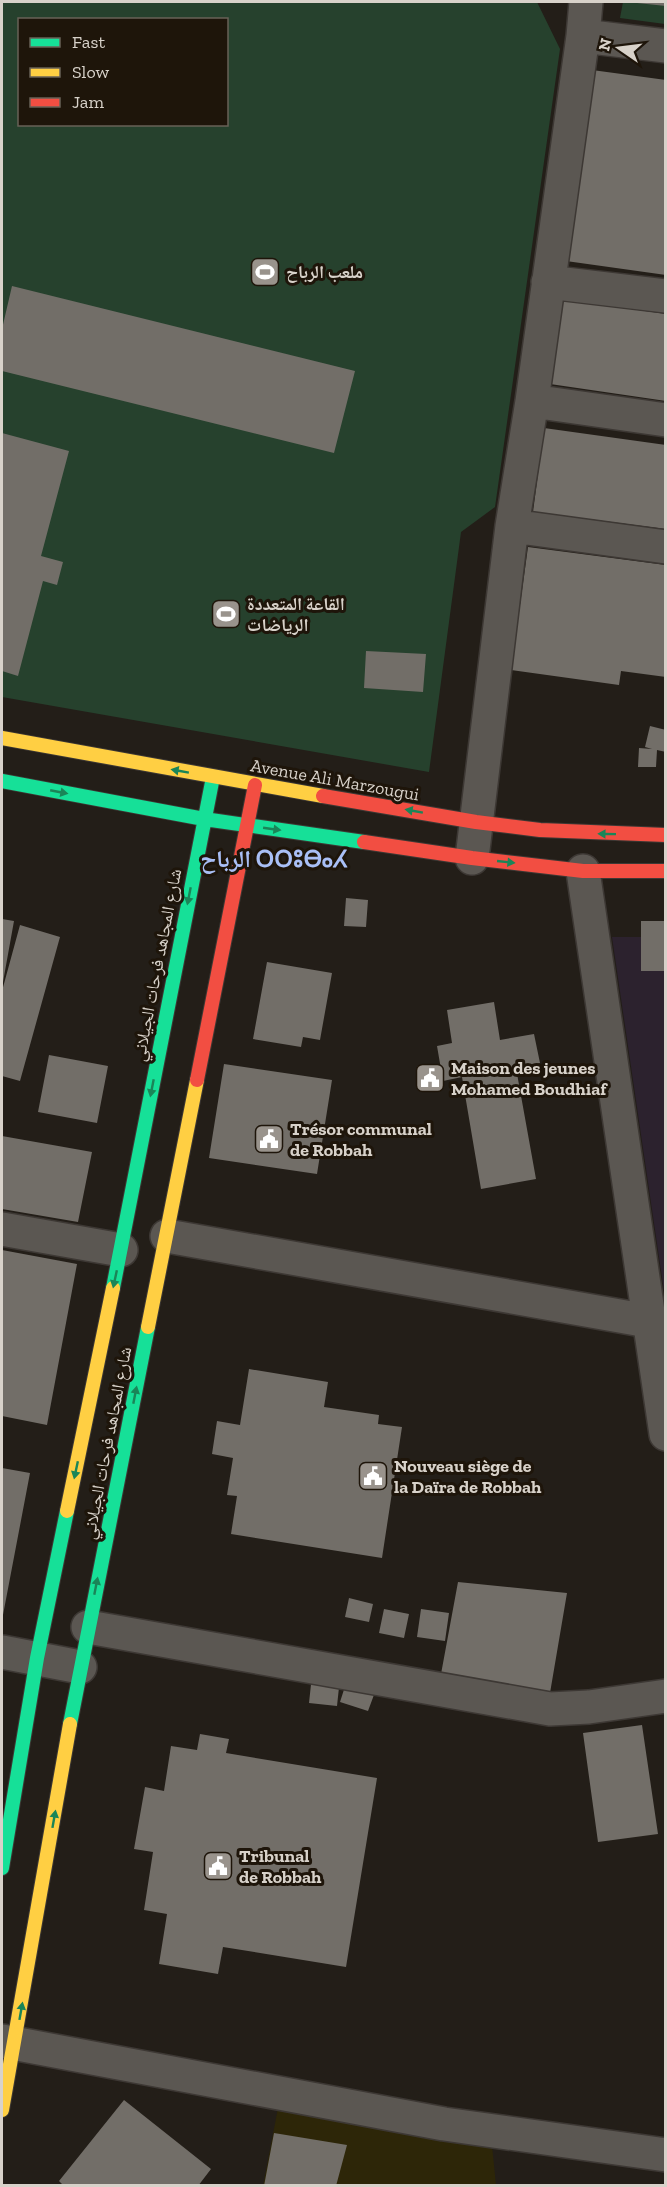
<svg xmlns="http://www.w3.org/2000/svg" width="667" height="2187" viewBox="0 0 667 2187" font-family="'Zilla Slab','Noto Naskh Arabic','Noto Sans Tifinagh',serif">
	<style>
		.education { fill: #2c222e }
		.green { fill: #26412d; fill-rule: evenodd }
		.sand { fill: #2d2608 }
		.building { fill: #726e68 }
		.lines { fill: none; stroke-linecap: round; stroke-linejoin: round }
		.street-casing { stroke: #3d3834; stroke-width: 36 }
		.fast-casing { stroke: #3d3834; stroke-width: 16 }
		.slow-casing { stroke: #3d3834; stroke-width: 16 }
		.jam-casing { stroke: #3d3834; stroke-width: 16 }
		.street { stroke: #5b5752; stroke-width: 33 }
		.fast { stroke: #16e098; stroke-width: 14 }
		.slow { stroke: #ffcf43; stroke-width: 14 }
		.jam { stroke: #f24e42; stroke-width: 14 }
		.oneway { fill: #1a8558 }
		.labels { text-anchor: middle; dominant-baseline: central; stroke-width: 6; stroke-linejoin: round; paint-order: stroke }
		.poi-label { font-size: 18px; font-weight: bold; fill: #d8d2ca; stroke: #1e150a; text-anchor: start }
		.street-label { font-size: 18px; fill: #d8d2ca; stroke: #1e150a }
		.district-label { font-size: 24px; font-weight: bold; fill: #a9bff5; stroke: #1e150a }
	</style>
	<rect width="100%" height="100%" fill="#231e18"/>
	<path class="education" d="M612,937H665V1298Z"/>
	<path class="green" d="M2,2H537L560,49L495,507L461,532L429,772L2,697ZM20,20H226V124H20Z
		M623,2H665V24L620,18Z"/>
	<path class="sand" d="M278,2108L489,2116L496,2185L263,2186Z"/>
	<path class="building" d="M637,2H666V6L637,3Z
		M592,70L666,80V275L566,261Z
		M12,286L355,371L334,453L2,371V329Z
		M561,299L666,314V401L550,384Z
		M544,428L666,445V529L533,512Z
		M2,433L69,451L41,556L63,562L57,585L43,581L18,676L2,671Z
		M528,547L666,565V677L621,671L619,685L511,670Z
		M366,651L426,654L423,692L364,688Z
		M650,726L666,730V752L657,750L656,767H638L639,748L652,749L645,747Z
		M346,898L368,900L366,927L344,926Z
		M2,919L14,921L3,982H2Z
		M641,921H666V971H641Z
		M20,925L60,937L20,1081L2,1076V991Z
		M267,962L332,973L320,1040L303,1037L301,1047L253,1039Z
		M494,1002L500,1040L534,1034L540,1063L516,1068L536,1179L481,1189L462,1077L443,1081L437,1046L452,1043L447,1010Z
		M49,1055L108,1066L97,1123L38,1112Z
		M224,1064L332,1080L317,1174L209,1158Z
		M2,1136L92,1152L78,1222L2,1209Z
		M2,1250L77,1264L47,1425L2,1416Z
		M249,1369L328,1382L324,1407L379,1415L378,1424L402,1427L382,1558L231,1534L237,1496L227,1495L233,1458L212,1454L217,1421L240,1425Z
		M2,1468L30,1473L3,1615H2Z
		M458,1582L567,1593L550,1693L441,1674Z
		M349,1598L373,1604L369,1622L345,1617Z
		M384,1609L409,1614L404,1638L379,1633Z
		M421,1609L449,1613L445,1641L417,1637Z
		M349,1674L378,1684L368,1711L340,1702Z
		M312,1675L340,1678L337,1706L309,1703Z
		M642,1725L658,1834L598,1842L583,1733Z
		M200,1734L229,1739L226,1753L377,1778L346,1967L223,1947L218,1974L159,1964L167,1914L144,1910L153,1852L134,1849L145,1787L164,1791L171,1746L197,1750Z
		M124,2100L211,2169L198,2186H64L59,2181Z
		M274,2133L347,2145L336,2186H264Z"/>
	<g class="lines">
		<g class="street-casing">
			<path id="street" d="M583,36L666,46
				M548,282L666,296
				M532,401L666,420
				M512,526L666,547
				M472,858L512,526L532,401L583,36L586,2
				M583,871L666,1434
				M2,1229L121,1250
				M167,1236L648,1321
				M88,1627L550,1709L589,1707L666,1696
				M2,1652L80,1667
				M2,2041L444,2124L666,2155"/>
		</g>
		<g class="fast-casing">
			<path id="fast" d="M2,781L204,819L364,842
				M113,1288L213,777
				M70,1724L148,1327
				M2,1868L37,1658L67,1511"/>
		</g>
		<g class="slow-casing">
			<path id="slow" d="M2,738L323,796
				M148,1327L197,1080
				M67,1511L113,1288
				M2,2110L70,1724"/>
		</g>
		<g class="jam-casing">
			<path id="jam" d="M323,796L476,822L540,830L666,835
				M364,842L472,858L583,871H666
				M197,1080L255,785"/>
		</g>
		<use href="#street" class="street"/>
		<use href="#fast" class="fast"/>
		<use href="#slow" class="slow"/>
		<use href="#jam" class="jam"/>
	</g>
	<defs><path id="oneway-solid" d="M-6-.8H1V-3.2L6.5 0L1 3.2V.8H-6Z" transform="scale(1.5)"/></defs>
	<g class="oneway">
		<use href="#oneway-solid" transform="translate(180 771) rotate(-170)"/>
		<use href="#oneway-solid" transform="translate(59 792) rotate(11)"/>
		<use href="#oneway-solid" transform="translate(414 811) rotate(-170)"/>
		<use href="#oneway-solid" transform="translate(272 829) rotate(8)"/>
		<use href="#oneway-solid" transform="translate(607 834) rotate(-179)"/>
		<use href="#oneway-solid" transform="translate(506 862) rotate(6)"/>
		<use href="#oneway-solid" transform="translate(189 896) rotate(101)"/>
		<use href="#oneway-solid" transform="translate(152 1088) rotate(101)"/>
		<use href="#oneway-solid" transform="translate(115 1279) rotate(102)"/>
		<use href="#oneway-solid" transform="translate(135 1395) rotate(-79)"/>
		<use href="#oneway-solid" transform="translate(76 1470) rotate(102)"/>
		<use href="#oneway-solid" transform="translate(96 1586) rotate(-79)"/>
		<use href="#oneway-solid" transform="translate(54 1819) rotate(-80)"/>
		<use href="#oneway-solid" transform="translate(21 2011) rotate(-80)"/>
	</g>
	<defs>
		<g id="stadium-square" transform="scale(1.5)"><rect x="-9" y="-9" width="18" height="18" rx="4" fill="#99938c" stroke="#1e150a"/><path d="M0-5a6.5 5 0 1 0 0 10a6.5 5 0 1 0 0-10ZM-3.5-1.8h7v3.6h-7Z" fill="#fff"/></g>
		<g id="civic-square" transform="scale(1.5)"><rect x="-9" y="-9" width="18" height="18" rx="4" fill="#99938c" stroke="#1e150a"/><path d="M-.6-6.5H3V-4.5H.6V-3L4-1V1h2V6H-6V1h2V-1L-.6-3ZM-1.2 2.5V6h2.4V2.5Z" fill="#fff"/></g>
	</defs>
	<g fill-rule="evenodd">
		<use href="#stadium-square" x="265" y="272"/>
		<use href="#stadium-square" x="226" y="614"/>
		<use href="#civic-square" x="430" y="1078"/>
		<use href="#civic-square" x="269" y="1139"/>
		<use href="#civic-square" x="373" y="1476"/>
		<use href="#civic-square" x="218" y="1866"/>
	</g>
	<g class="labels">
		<g class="poi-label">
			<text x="286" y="272">ملعب الرباح</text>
			<text x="247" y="604">القاعة المتعددة<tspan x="247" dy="21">الرياضات</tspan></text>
			<text x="451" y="1068">Maison des jeunes<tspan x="451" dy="21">Mohamed Boudhiaf</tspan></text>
			<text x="290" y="1129">Trésor communal<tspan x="290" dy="21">de Robbah</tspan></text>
			<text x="394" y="1466">Nouveau siège de<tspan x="394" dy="21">la Daïra de Robbah</tspan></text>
			<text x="239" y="1856">Tribunal<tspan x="239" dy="21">de Robbah</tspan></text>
		</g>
		<g class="street-label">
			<text transform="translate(335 780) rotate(10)">Avenue Ali Marzougui</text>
			<text transform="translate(157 965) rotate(-79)">شارع المجاهد فرحات الجيلاني</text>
			<text transform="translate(107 1443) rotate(-79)">شارع المجاهد فرحات الجيلاني</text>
		</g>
		<g class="district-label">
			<text x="274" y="858">الرباح ⵔⵔⵓⴱⴰⵃ</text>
		</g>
	</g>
	<rect width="667" height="2187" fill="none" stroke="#d8d2ca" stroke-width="6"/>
	<rect x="18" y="18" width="210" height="108" fill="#1e150a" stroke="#686157" stroke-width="1.5"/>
	<rect x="30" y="38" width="30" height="9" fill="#16e098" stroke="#686157" stroke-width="1.5"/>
	<text x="72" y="48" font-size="18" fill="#d8d2ca">Fast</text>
	<rect x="30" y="68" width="30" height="9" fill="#ffcf43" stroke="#686157" stroke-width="1.5"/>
	<text x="72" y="78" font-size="18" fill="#d8d2ca">Slow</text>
	<rect x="30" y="98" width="30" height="9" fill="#f24e42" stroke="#686157" stroke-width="1.5"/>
	<text x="72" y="108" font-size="18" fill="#d8d2ca">Jam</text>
	<g transform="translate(619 48) rotate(284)" stroke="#1e150a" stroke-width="4.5" paint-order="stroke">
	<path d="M0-4.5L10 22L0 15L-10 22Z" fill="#d8d2ca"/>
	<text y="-9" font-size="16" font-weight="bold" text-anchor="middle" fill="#d8d2ca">N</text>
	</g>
</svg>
